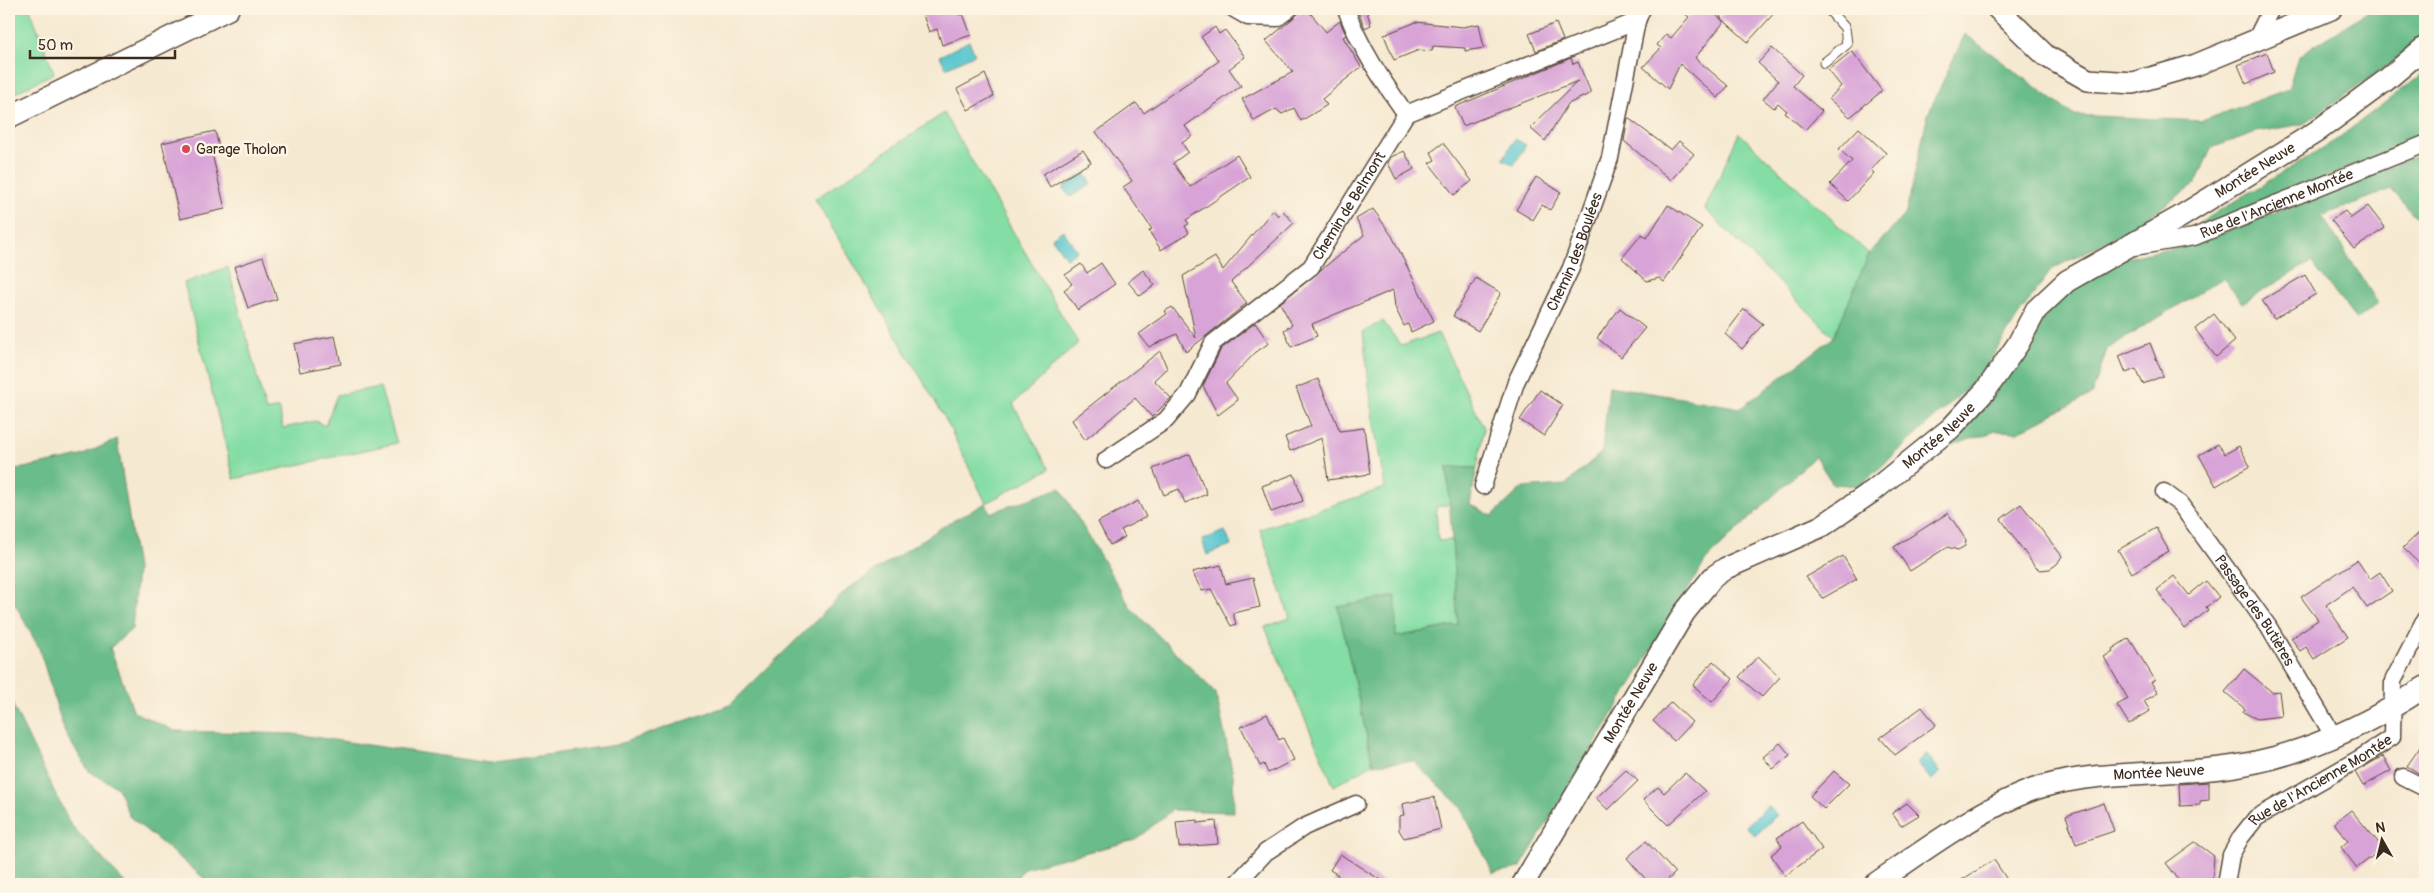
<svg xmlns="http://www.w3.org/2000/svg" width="2434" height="893" viewBox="0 0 2434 893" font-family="Pangolin,sans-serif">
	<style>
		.green { fill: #83dda4; stroke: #5f8461 }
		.forest { fill: #6abc8a; stroke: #527354 }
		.water { fill: #5ac7d0; stroke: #4a7877 }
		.building { fill: #d8a3d7 }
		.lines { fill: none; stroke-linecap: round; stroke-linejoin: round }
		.service-casing { stroke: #574739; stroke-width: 11 }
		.minor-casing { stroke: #574739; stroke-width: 19 }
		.tertiary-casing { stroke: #574739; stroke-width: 24 }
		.service { stroke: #fff; stroke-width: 9 }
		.minor { stroke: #fff; stroke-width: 16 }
		.tertiary { stroke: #fff; stroke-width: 21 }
		.poi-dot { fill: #d1495b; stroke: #fcf5e5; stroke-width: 2 }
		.labels { text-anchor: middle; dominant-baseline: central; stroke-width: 5; stroke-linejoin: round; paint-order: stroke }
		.poi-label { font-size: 15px; fill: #3b2a1e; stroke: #fcf5e5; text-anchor: start }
		.street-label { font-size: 15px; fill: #3b2a1e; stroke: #fcf5e5 }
	</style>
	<rect width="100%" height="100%" fill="#fcf5e5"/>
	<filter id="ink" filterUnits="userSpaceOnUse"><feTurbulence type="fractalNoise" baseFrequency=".02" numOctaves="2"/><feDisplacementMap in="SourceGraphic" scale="10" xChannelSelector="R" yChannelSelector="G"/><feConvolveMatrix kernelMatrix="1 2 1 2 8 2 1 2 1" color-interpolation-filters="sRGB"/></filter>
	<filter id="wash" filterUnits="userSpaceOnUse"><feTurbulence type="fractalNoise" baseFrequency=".0096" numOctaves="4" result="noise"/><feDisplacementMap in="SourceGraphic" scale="20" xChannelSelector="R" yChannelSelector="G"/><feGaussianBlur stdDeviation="1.12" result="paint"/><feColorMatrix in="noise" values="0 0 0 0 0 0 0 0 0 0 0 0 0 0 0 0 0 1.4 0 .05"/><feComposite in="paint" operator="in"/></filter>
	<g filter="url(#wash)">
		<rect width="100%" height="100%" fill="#f6e9d1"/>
		<path class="green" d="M9,9H30L54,73L9,96Z
			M944,113L1078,343L1013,404L1049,469L986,503L946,420L815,199Z
			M1739,133L1869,254L1834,337L1705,209Z
			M228,267L266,411L279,408L283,428L316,421L325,426L337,395L380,387L397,443L234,479L184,283Z
			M1383,321L1401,346L1438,333L1484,428L1477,468L1447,467L1450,504L1436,507L1438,541L1452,540L1458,625L1396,637L1338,607L1373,764L1334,786L1265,627L1290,618L1260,529L1385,488L1373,419L1363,332Z"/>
		<path class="forest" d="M2371,9H2425V34L2392,62L2303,124L2256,132L2211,148L2196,183L2133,228L2052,269L2018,316L1980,376L1860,486L1833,484L1815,456L1706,560L1520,868L1493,873L1461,807L1413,761L1373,764L1338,607L1396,596V637L1458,625L1447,467L1477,468L1470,504L1492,516L1522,488L1565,485L1602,452L1609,386L1741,408L1834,337L1869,254L1906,213L1928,114L1965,34L2073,115L2202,121L2288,89L2298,57Z
			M2425,72V137L2201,227L2198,224L2336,140Z
			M2425,153V227L2391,189L2322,216L2378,303L2357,320L2311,262L2242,303L2223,278L2107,349L2092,394L2018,432L1996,431L1946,447L1990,400L2038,327L2060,298L2124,258L2194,244Z
			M117,439L137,569L132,629L110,648L134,712L175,731L294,734L489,763L616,745L730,705L849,588L947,524L986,503L990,513L1060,488L1131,608L1216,693L1233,775L1234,812L1172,810L1135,840L1024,868L1012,884H211L129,816L118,788L89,771L65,733L39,648L9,593V471L81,456Z
			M9,684L14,708L70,824L126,884H9Z"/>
		<path class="water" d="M969,41L975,54L946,68L940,56Z
			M1515,139L1526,145L1514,165L1503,159Z
			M1085,173L1092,184L1070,197L1063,187Z
			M1063,230L1077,251L1066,258L1052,238Z
			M1225,531L1231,545L1207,555L1202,540Z
			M1926,754L1941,772L1931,780L1917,762Z
			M1768,806L1777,815L1755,836L1746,826Z"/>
		<g id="blocks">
			<path class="building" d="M921,9H956L959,15L963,14L971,35L942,45L937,29L929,32Z
				M1304,9H1307L1326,32L1340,21L1346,35L1343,37L1361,67L1322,99L1327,105L1301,121L1294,108L1282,114L1276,109L1254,121L1242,99L1293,72L1266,41Z
				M1357,9H1366L1371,25L1365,28Z
				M1679,9H1709L1724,22L1695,58L1728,86L1718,98L1680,64L1668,89L1643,67L1661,48L1657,45L1666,34L1671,38L1689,17Z
				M1728,9H1778L1748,42L1720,17Z
				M1416,22L1463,27L1479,24L1484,48L1465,51V48L1433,46L1432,51L1419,50L1394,60L1384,35Z
				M1556,23L1563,40L1536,51L1529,34Z
				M1215,27L1219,34L1225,30L1245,57L1229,69L1241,86L1185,126L1192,136L1182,143L1188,152L1173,163L1190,187L1237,155L1250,177L1186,220L1189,224L1185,226L1189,233L1161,250L1149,231L1152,229L1123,187L1132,181L1096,132L1136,103L1144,113L1219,61L1201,37Z
				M1772,48L1802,75L1793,86L1822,111L1805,130L1785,113L1787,111L1778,103L1774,108L1763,99L1778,81L1758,63Z
				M1852,51L1882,91L1850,117L1829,99L1841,86L1828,70Z
				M2267,53L2274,72L2246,84L2238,65Z
				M1571,58L1573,64L1578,62L1591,93L1568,104L1545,141L1530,128L1578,81L1463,126L1455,107Z
				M985,74L994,96L968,110L957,89Z
				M1628,118L1671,150L1679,141L1694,154L1671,180L1624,141Z
				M1859,128L1886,153L1871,170L1874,173L1848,201L1830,184L1852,161L1839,149Z
				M215,131L219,147L211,149L225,209L180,219L162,143Z
				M1443,143L1472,181L1454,195L1429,163L1435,160L1431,152Z
				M1083,150L1091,162L1050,187L1043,174Z
				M1404,151L1414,169L1396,179L1388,163L1391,157Z
				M1536,177L1561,192L1550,210L1542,205L1533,220L1516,210Z
				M1668,205L1702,227L1664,282L1659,278L1647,281L1622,258L1642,234L1647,238Z
				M2368,206L2385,228L2354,249L2331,220L2345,211L2351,218Z
				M1373,209L1392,236L1434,321L1411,332L1408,324L1404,326L1395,307L1393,290L1312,324L1317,336L1291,347L1284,330L1292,325L1280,303L1364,235L1356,219Z
				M1273,210L1278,216L1283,211L1294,223L1231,282L1247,303L1186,352L1177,334L1149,347L1139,334L1167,314L1165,311L1172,307L1196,338L1183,276L1215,257L1223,270Z
				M263,257L277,299L248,308L234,267Z
				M1101,263L1115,284L1078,310L1064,290L1072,284L1065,275L1081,264L1087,273Z
				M1143,270L1155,285L1140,296L1128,282Z
				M2305,275L2316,294L2274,319L2262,300Z
				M1476,278L1501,293L1478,331L1453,316Z
				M1620,308L1645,328L1621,357L1597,338Z
				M1744,309L1763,324L1742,349L1725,334Z
				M2214,314L2235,341L2216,357L2195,329Z
				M1255,323L1269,343L1256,352L1226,383L1238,400L1218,415L1203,386L1221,349Z
				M335,336L341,364L300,372L294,344Z
				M2150,343L2163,376L2143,384L2136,369L2126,373L2119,356Z
				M1160,351L1167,368L1154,380L1171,398L1152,417L1135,398L1085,440L1072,420Z
				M1318,379L1340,431L1364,428L1370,474L1328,480L1322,438L1290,451L1285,437L1311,426L1296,388Z
				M1540,390L1563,405L1544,436L1520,420Z
				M2218,444L2225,454L2239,446L2250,466L2216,486L2199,455Z
				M1190,454L1207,494L1185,503L1179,489L1164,495L1153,469Z
				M1294,474L1303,501L1271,512L1262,486Z
				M1138,501L1146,517L1121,530L1125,537L1110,545L1098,522Z
				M2021,504L2062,556L2057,564L2050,569L2040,570L2035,567L2001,519Z
				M1948,513L1966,540L1965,546L1958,550L1947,547L1910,571L1894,547Z
				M2425,527V569L2403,548Z
				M2156,528L2169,551L2132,573L2118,550Z
				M1843,556L1857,579L1823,598L1806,577Z
				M2357,560L2370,579L2380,572L2392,591L2367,608L2352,587L2326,605L2348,637L2314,659L2306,647L2300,651L2291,638L2318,620L2301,597Z
				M1221,565L1226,584L1253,578L1260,607L1233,613L1236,624L1231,626L1211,589L1202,591L1192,572Z
				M2174,576L2189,595L2206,581L2219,597L2206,607L2208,610L2185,629L2157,590Z
				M2129,638L2155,680L2151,682L2158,693L2144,701L2150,711L2129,724L2117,705L2128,699L2104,657L2113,651L2112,649Z
				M1758,656L1780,677L1762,697L1739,677Z
				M1713,661L1733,679L1712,702L1693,685Z
				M2244,669L2272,692L2279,691L2282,716L2257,719L2243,712L2245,709L2225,692Z
				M1671,702L1692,722L1674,741L1653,721Z
				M1922,707L1936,725L1895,755L1880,738Z
				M1267,714L1279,740L1283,738L1294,760L1268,773L1264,764L1260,766L1241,727Z
				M2425,740V777L2407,766Z
				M1780,743L1790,755L1773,769L1763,757Z
				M2383,756L2391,771L2363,786L2355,772Z
				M1626,770L1638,781L1608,810L1596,798Z
				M1834,771L1849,784L1824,809L1810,796Z
				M1685,773L1705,791L1668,825L1643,800L1658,787L1664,793Z
				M2209,782V800L2200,801V805L2180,806L2179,784Z
				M1434,797L1441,829L1404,838L1399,830V816L1404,815L1402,804Z
				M1907,803L1919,815L1901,826L1892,813Z
				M2104,803L2114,831L2076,844L2066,816Z
				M2351,810L2383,848L2357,868L2341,847L2348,841L2334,823Z
				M1198,820V823L1216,821L1218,844L1179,847L1176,822Z
				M1802,821L1822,849L1785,876L1771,855L1782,846L1777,838Z
				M1646,841L1675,873L1663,884H1650L1627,858Z
				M2195,842L2214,856L2212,884H2182L2166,863Z
				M1340,854L1363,869L1387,884H1332L1338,875L1330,870Z
				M1994,860L2010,884H1955Z"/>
		</g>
	</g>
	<g filter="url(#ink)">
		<use href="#blocks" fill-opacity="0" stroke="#574739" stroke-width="1"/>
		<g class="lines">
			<g class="service-casing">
				<path id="service" d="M1824,63L1847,44L1845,28L1828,9"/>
			</g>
			<g class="minor-casing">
				<g id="minor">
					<path d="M1234,9L1248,17L1277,18L1289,9"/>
					<path d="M1346,9C1360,48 1382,80 1406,114"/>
					<path d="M2255,41L2271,9"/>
					<path id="s1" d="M2134,247L2194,237L2425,144"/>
					<path id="s2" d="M1106,460L1166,420L1188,394L1213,343L1311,267L1406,114L1637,21"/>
					<path id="s3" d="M1483,486L1516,382L1571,268L1610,158L1637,21L1642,9"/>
					<path id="s4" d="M2164,492L2180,504L2268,626L2334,737"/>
					<path d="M2403,777L2425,788"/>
					<path d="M1236,884L1266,852L1304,827L1356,804"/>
					<path id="s5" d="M2226,884L2231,855L2241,837L2256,818L2362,757L2392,737L2393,681L2425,619"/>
				</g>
			</g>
			<g class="tertiary-casing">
				<g id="tertiary">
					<path d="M1998,9L2046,56L2088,80L2133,83L2196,65L2331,9"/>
					<path d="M9,117L228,9"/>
					<path id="s6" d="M1523,884L1684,613L1713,577L1726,568L1822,526L1873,491L1951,428L1986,390L2018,344L2036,310L2067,281L2180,217L2316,132L2385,81L2425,47"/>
					<path id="s7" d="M1875,884C1921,852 1988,803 2041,787C2111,767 2186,778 2256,762C2317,749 2373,721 2425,687"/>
				</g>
			</g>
			<use href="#service" class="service"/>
			<use href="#minor" class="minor"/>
			<use href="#tertiary" class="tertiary"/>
		</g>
	</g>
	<circle class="poi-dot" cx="186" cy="149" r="5"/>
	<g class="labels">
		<g class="poi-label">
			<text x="196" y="149">Garage Tholon</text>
		</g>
		<g class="street-label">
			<text stroke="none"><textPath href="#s6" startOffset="1051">Montée Neuve</textPath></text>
			<text stroke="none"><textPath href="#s1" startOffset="150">Rue de l'Ancienne Montée</textPath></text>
			<text stroke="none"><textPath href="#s2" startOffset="359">Chemin de Belmont</textPath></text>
			<text stroke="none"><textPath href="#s3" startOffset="252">Chemin des Boulées</textPath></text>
			<text stroke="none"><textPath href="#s6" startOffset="630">Montée Neuve</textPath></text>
			<text stroke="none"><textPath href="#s4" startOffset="150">Passage des Butières</textPath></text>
			<text stroke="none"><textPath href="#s6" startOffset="211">Montée Neuve</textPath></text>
			<text stroke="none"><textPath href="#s7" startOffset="312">Montée Neuve</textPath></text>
			<text stroke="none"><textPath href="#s5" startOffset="149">Rue de l'Ancienne Montée</textPath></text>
		</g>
	</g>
	<rect width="2434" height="893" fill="none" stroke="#fcf5e5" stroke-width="30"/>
	<g transform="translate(2382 840) rotate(352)" stroke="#fcf5e5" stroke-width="4" paint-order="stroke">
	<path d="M0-4L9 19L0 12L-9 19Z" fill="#3b2a1e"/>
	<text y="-8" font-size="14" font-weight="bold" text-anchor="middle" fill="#3b2a1e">N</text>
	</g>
	<path d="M30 50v8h145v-8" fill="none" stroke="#3b2a1e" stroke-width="2.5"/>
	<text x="38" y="50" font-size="15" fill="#3b2a1e" stroke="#fcf5e5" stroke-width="4" paint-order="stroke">50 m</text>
</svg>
